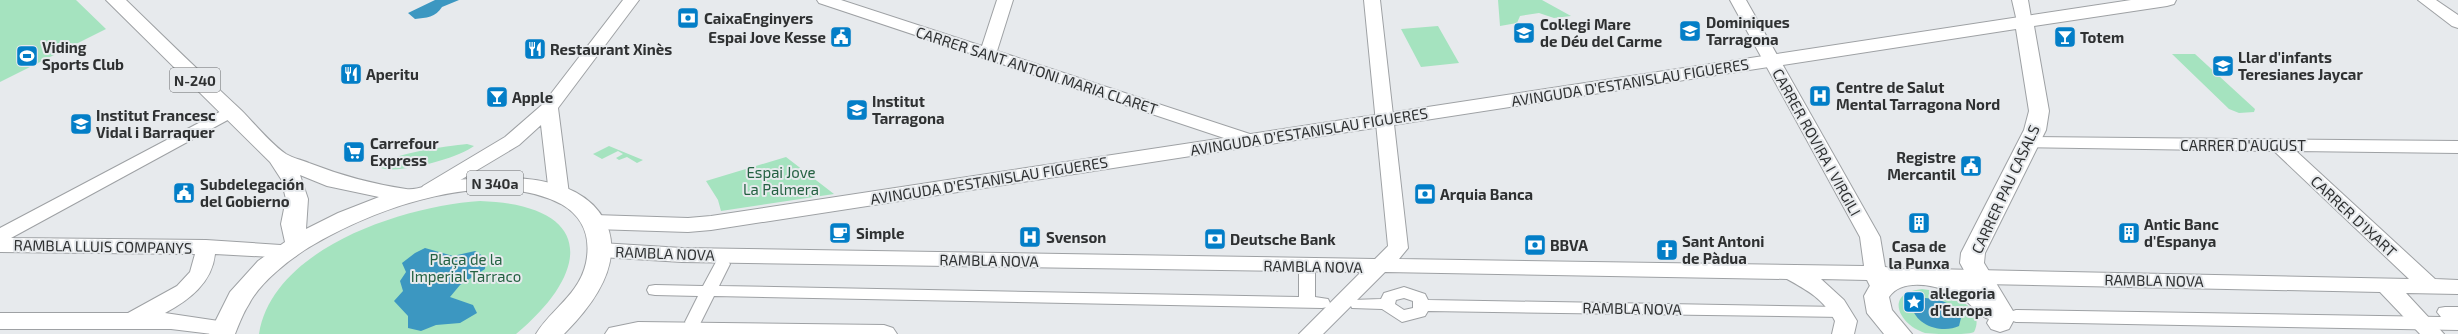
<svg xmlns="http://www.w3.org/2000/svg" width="2458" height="334" viewBox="0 0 2458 334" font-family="'Exo 2',sans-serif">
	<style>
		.green { fill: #a5e3bf }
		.water { fill: #3c97c1 }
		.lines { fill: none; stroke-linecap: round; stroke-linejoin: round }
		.pedestrian-casing { stroke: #9ea1a4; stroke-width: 2 }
		.minor-casing { stroke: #9ea1a4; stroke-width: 2 }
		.secondary-casing { stroke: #9ea1a4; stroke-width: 2 }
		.primary-casing { stroke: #9ea1a4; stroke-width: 2 }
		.pedestrian { fill: #fff; fill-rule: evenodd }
		.minor { fill: #fff; fill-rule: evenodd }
		.secondary { fill: #fff; fill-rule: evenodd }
		.primary { fill: #fff; fill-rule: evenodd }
		.labels { text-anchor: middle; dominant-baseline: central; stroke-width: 4; stroke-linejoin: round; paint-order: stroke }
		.shield { fill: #e7eaed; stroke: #66686a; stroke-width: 1 }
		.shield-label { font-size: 14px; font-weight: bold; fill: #2f3132 }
		.poi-label { font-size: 15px; font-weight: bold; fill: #2f3132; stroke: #e7eaed; text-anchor: start }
		.street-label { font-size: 15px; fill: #2f3132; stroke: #e7eaed }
		.park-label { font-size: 15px; fill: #246142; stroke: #e7eaed }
	</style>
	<rect width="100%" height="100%" fill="#e7eaed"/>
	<path class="green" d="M0,0H76L106,29L0,82Z
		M1498,0H1542L1571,16L1554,18L1539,13L1520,16L1517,23L1500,26Z
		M1438,26L1459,63L1421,67L1401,29Z
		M2172,54H2195L2255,109L2254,112L2239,113L2229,109Z
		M467,144L474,146C459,158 395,176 378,167C391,153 447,146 467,144Z
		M609,146L643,160L637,163L627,157L619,160L616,158L623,154L618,151L602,159L593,154Z
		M786,157L834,194L721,211L718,200L706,181Z
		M480,201C594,205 593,270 516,334H259C273,247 405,206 480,201Z
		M1922,289C1942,291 1988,304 1974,332C1969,334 1959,334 1953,334C1945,334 1933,334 1925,333C1899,325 1883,293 1922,289Z"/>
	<path class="water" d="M435,0H459L442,7C436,17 426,18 415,19L408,13Z
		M425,248L453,256L475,251L486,258L485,269L460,285L450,297L473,305L477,313L460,323L436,325L421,331L408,328V316L394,301L403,291L400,281L406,272L402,263L415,253Z
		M1925,298C1940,299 1955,303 1961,318L1959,326C1943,334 1915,326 1912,306L1914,302Z"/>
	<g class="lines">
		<g class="pedestrian-casing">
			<path id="pedestrian" d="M722,259L727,260L730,264L719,286L1299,297V273L1302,269H1312L1315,273V297L1328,299L1330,303L1328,307L1322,308L714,296L699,326H687L685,322L698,296L655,295L649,294L647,290L649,286L655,285L703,286L717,260Z
				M1404,287L1425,294L1428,300L1842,307L1848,308L1850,312L1848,316L1842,317L1428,311L1425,316L1402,322L1382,309L1352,308L1350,304L1352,300L1381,299L1384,293ZM1404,298L1413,301V308L1404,310L1395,304L1396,300Z
				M2445,307H2458V330L2016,322L2010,320L2008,316L2010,312L2016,310L2441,317L2437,312L2439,308Z"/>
		</g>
		<g class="minor-casing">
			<path id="minor" d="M623,0H639L558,108L569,194L566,198L559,200L552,198L549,194L541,125L519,145L437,194L430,196L423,194L420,190L423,186L505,137L543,104Z
				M817,0H841L982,46L997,0H1013L997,51L1256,136L1258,140L1256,144H1242L819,3Z
				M1364,0H1380L1408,248L1399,259L1864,266L1860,237L1730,0H1746L1880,237L1885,267L1912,271L1916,276L1912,281L1905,283L1888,281L1890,285L1886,290L1879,292L1872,290L1867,280L1821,279L1844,300L1857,321L1854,334H1832L1835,321C1825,300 1807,290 1787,279L1385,272L1323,334H1299L1361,272L682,262L601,257L594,255L591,250L594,245L601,243L682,248L1375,259L1388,246Z
				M2012,0H2028L2032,23L2030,26H2018Z
				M2418,0H2436L2458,15V28L2452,26Z
				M229,107L235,108L238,112L235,116L11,238L206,240L296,246L299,251L296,256L289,258L215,254C212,283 189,300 165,313L232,323L235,328L232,333L212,334L171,329H0V313H128L177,286L190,272L195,254L0,252V228Z
				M2029,137L2458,141V153L2296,151L2435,279L2458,280V294L2406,293L2444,334H2420L2380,292L1930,283L1923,281L1919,276L1923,271L1930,269L2409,279L2274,151L2022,147L2020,143L2022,139Z"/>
		</g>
		<g class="secondary-casing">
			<path id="secondary" d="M2131,0H2176L2174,4L2167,6L2034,26L2049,111L2046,130L1985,253L1984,263L2016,316L2009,329L2000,332L1991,329L1987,323L1989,319C1979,317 1973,306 1965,300C1947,287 1904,275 1889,297L1892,310L1912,334H1884L1867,313L1864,296C1867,291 1871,282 1876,278C1901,261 1946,271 1971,283L1960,263L1961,253L2024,130L2029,111L2016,29L711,230L688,232L594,229L586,227L582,222L586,217L594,215L688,218L711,216Z
				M638,322L884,325L893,328L897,334H605L609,328Z"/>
		</g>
		<g class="primary-casing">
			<path id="primary" d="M106,0H126C164,37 202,74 241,110C254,123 271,144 286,154C293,158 302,160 309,163C340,175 372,184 406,189C417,191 431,183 443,182C493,175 589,168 609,231C620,270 590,308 564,334H536C551,309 579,295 586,263C591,238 584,217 561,204C490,167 378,207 313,245C292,257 260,282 249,304C243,313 239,324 235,334H209L230,292L258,261L285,242L281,224L286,199L281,179L270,162ZM300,175L327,186L379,197L338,213L306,229L308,199Z"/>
		</g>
		<use href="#pedestrian" class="pedestrian"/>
		<use href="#minor" class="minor"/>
		<use href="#secondary" class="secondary"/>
		<use href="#primary" class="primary"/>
	</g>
	<defs>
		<g id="bank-square" transform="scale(1.15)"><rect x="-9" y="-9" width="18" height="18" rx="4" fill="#037ec7" stroke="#e7eaed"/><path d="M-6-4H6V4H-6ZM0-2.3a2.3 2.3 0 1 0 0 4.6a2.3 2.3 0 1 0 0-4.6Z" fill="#fff"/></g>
		<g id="school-square" transform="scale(1.15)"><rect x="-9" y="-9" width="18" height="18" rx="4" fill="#037ec7" stroke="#e7eaed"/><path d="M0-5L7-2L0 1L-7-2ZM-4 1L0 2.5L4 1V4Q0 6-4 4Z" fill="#fff"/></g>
		<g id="civic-square" transform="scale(1.15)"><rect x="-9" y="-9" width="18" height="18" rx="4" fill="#037ec7" stroke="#e7eaed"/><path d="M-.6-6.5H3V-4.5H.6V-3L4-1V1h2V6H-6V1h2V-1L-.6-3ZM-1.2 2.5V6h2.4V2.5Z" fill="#fff"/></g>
		<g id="bar-square" transform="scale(1.15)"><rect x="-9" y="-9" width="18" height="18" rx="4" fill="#037ec7" stroke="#e7eaed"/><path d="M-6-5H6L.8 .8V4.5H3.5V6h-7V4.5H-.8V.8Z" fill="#fff"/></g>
		<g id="restaurant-square" transform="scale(1.15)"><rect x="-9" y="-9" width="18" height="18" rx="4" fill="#037ec7" stroke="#e7eaed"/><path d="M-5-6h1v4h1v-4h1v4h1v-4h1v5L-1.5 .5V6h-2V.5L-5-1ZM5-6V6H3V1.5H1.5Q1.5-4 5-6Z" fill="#fff"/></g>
		<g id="stadium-square" transform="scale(1.15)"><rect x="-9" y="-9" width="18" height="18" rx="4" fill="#037ec7" stroke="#e7eaed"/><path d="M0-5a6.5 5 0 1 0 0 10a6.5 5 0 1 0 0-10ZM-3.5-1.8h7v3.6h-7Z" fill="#fff"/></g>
		<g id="hospital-square" transform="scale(1.15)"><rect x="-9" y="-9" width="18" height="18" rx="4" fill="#037ec7" stroke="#e7eaed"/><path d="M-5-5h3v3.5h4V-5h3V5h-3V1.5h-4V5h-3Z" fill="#fff"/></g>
		<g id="supermarket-square" transform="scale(1.15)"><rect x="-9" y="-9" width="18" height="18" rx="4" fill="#037ec7" stroke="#e7eaed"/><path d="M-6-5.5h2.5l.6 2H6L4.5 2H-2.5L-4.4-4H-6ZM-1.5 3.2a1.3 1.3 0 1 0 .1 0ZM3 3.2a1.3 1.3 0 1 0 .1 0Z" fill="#fff"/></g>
		<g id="building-square" transform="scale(1.15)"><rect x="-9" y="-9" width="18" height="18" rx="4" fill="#037ec7" stroke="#e7eaed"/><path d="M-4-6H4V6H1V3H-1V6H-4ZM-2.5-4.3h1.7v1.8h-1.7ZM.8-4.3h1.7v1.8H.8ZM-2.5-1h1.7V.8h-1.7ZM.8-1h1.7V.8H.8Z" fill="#fff"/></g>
		<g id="cafe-square" transform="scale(1.15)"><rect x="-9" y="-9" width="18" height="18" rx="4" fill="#037ec7" stroke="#e7eaed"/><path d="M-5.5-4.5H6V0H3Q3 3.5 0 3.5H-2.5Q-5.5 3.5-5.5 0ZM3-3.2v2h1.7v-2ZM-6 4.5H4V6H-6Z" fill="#fff"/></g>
		<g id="church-square" transform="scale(1.15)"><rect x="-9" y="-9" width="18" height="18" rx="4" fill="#037ec7" stroke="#e7eaed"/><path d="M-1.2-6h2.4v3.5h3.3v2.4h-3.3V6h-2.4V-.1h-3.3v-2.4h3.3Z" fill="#fff"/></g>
		<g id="sight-square" transform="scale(1.15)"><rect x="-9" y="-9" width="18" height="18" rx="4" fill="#037ec7" stroke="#e7eaed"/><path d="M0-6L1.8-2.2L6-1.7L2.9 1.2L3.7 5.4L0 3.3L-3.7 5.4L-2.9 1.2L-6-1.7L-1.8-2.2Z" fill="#fff"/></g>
	</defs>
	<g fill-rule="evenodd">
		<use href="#bank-square" x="688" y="18"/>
		<use href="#school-square" x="1690" y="31"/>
		<use href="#school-square" x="1524" y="33"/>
		<use href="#civic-square" x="841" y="37"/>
		<use href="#bar-square" x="2065" y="37"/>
		<use href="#restaurant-square" x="535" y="49"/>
		<use href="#stadium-square" x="27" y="56"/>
		<use href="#school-square" x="2223" y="66"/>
		<use href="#restaurant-square" x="351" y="74"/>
		<use href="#hospital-square" x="1820" y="96"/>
		<use href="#bar-square" x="497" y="97"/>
		<use href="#school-square" x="857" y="110"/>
		<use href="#school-square" x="81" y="124"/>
		<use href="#supermarket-square" x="354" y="152"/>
		<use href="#civic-square" x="1971" y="166"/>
		<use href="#civic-square" x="184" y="193"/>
		<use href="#bank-square" x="1425" y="194"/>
		<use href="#building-square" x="1919" y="223"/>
		<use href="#cafe-square" x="840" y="233"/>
		<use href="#building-square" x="2129" y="233"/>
		<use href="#hospital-square" x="1030" y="237"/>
		<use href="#bank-square" x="1215" y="239"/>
		<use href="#bank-square" x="1535" y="245"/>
		<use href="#church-square" x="1667" y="250"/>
		<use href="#sight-square" x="1914" y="302"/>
	</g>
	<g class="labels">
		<g class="shield">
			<rect x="170" y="68" width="50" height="24" rx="3"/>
			<rect x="467" y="171" width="56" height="24" rx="3"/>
		</g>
		<g class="shield-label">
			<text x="195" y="80">N-240</text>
			<text x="495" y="183">N 340a</text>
		</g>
		<g class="poi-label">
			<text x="704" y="18">CaixaEnginyers</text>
			<text x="1706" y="22">Dominiques<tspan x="1706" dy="17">Tarragona</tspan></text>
			<text x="1540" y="24">Col·legi Mare<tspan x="1540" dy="17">de Déu del Carme</tspan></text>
			<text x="826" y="37" text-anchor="end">Espai Jove Kesse</text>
			<text x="2080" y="37">Totem</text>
			<text x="42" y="47">Viding<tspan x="42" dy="17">Sports Club</tspan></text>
			<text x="550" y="49">Restaurant Xinès</text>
			<text x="2238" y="57">Llar d'infants<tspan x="2238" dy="17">Teresianes Jaycar</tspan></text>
			<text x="366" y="74">Aperitu</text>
			<text x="1836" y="87">Centre de Salut<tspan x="1836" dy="17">Mental Tarragona Nord</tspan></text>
			<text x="512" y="97">Apple</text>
			<text x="872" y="101">Institut<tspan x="872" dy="17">Tarragona</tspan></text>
			<text x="96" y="115">Institut Francesc<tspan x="96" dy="17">Vidal i Barraquer</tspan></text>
			<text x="370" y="143">Carrefour<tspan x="370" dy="17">Express</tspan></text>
			<text x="1956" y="157" text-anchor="end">Registre<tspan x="1956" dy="17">Mercantil</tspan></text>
			<text x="200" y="184">Subdelegación<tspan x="200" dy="17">del Gobierno</tspan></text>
			<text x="1440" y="194">Arquia Banca</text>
			<text x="2144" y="224">Antic Banc<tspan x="2144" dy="17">d'Espanya</tspan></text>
			<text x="856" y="233">Simple</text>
			<text x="1046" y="237">Svenson</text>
			<text x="1230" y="239">Deutsche Bank</text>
			<text x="1682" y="241">Sant Antoni<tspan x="1682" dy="17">de Pàdua</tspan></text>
			<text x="1550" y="245">BBVA</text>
			<text x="1919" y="246" text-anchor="middle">Casa de<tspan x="1919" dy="17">la Punxa</tspan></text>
			<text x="1930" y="293">al·legoria<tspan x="1930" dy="17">d'Europa</tspan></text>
		</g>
		<g class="street-label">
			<text transform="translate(1037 70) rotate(18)">CARRER SANT ANTONI MARIA CLARET</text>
			<text transform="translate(1630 82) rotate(-9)">AVINGUDA D'ESTANISLAU FIGUERES</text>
			<text transform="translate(1309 131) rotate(-9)">AVINGUDA D'ESTANISLAU FIGUERES</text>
			<text transform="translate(1817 142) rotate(61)">CARRER ROVIRA I VIRGILI</text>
			<text x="2243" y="145">CARRER D'AUGUST</text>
			<text transform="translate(989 180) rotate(-9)">AVINGUDA D'ESTANISLAU FIGUERES</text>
			<text transform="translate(2005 189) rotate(-65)">CARRER PAU CASALS</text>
			<text transform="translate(2354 216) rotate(43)">CARRER D'IXART</text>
			<text transform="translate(103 246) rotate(1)">RAMBLA LLUIS COMPANYS</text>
			<text transform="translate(665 253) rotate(2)">RAMBLA NOVA</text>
			<text transform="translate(989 260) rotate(1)">RAMBLA NOVA</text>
			<text transform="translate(1313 266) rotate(1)">RAMBLA NOVA</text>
			<text transform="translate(2154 280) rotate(1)">RAMBLA NOVA</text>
			<text transform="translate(1632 308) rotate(1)">RAMBLA NOVA</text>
		</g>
		<g class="park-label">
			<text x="781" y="172">Espai Jove<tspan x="781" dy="17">La Palmera</tspan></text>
			<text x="466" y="259">Plaça de la<tspan x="466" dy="17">Imperial Tarraco</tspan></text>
		</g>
	</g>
</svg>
